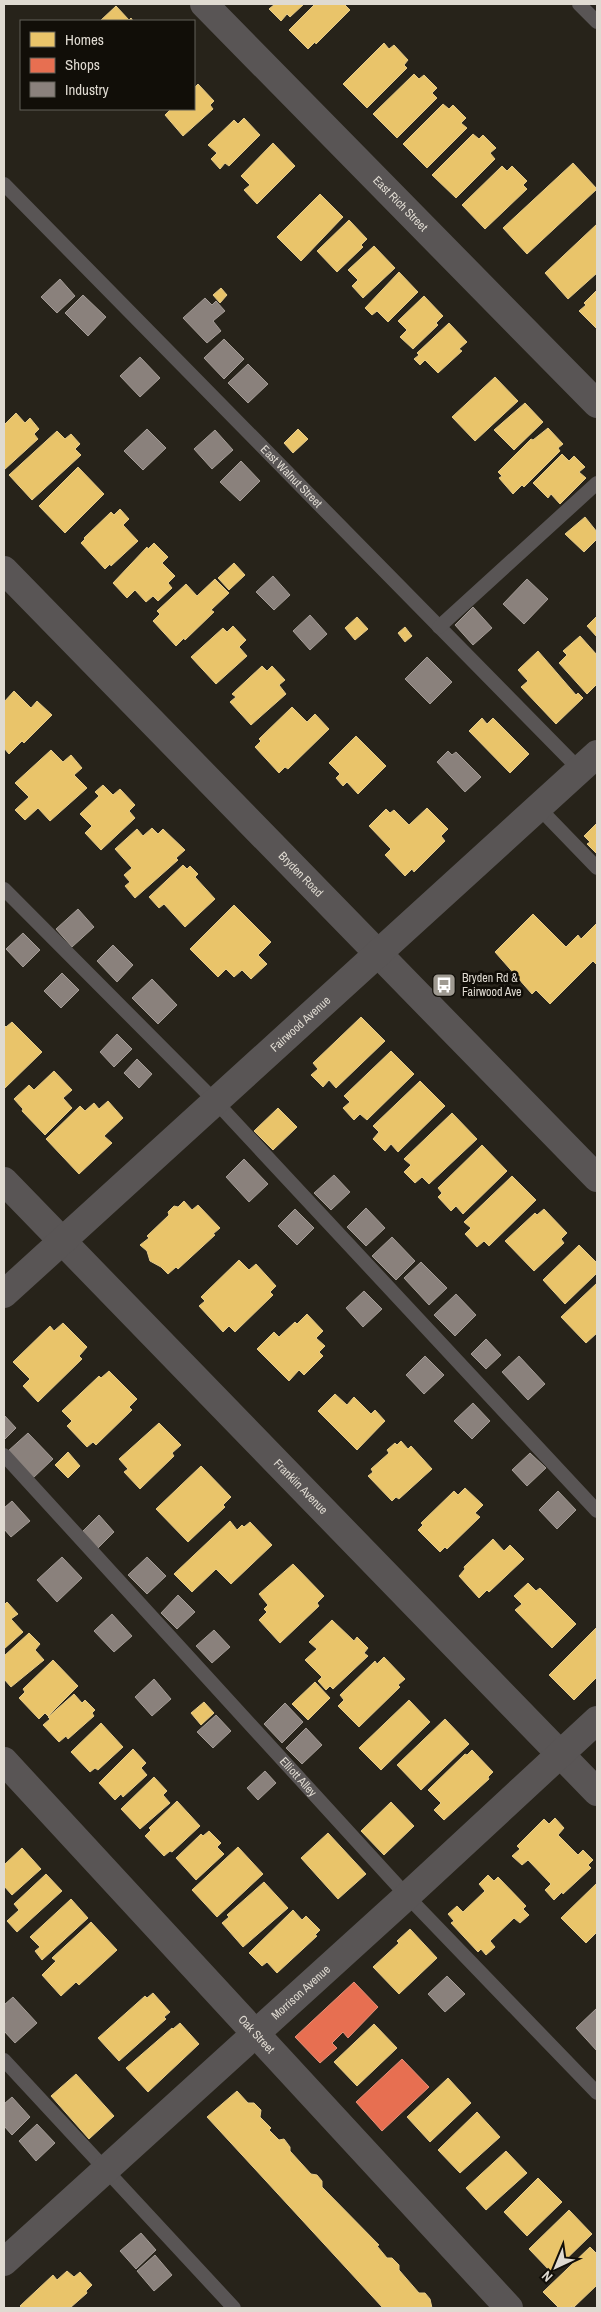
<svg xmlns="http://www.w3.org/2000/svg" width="601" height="2312" viewBox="0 0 601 2312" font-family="'Archivo Narrow',sans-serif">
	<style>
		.homes { fill: #e9c46a; stroke: #e6cb89 }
		.shops { fill: #e76f51; stroke: #e58f77 }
		.industry { fill: #8a817c; stroke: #a49c96 }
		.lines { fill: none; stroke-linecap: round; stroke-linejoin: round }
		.lane { stroke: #595555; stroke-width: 14 }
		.street { stroke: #595555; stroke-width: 28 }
		.labels { text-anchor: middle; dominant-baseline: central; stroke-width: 5; stroke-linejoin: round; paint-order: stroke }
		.street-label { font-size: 12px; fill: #dfdad1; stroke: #110e08 }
		.poi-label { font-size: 12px; fill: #dfdad1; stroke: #110e08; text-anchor: start }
	</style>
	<rect width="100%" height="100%" fill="#27231a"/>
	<path class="homes" d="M275,4H304L290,17L287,14L281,21L269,9Z
		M315,4H344L350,10L316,44L315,42L308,49L289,30Z
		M116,6L129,20L131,18L133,21H100Z
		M384,43L389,49L394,45L408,60L404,65L407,68L367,108L343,84Z
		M414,74L419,79L424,75L437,88L432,93L437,98L397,138L373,114Z
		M198,84L214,101L210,105L213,109L183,136L165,115L171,109H194V88Z
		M443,104L449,109L453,105L466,118L461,123L467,128L427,168L403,144Z
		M244,118L260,135L229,166L225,163L220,169L211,159L217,153L208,145L234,120L238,124Z
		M473,134L479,139L483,135L496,148L490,153L495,159L456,198L432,175Z
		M273,143L295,166L257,204L244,190L250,185L241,176Z
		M573,163L597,189L527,254L503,228Z
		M502,166L507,171L512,166L527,181L523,185L527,189L485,229L462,205Z
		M320,194L343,217L301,261L277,237Z
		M349,220L367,239L361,245L363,247L337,272L317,251Z
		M597,224V273L568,299L545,273Z
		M374,246L395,268L363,298L352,286L358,280L348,270Z
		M399,272L418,292L388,322L377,311L372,315L365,308Z
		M221,288L227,295L220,303L213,295Z
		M597,290V329L579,311L586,305L584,303Z
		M424,296L443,316L436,323L438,325L413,349L400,337L407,330L398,321Z
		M449,323L467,342L459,349L462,351L438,373L425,360L420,365L414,359L419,355L417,353Z
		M495,377L518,401L475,441L452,417Z
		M525,403L543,422L514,450L494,430Z
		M16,413L25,423L30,418L39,429L34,434L38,439L4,470V425Z
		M548,428L563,444L558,448L560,451L524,487L522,485L513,494L499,478L502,476L498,472L531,439L533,440Z
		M298,429L308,439L293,453L284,443Z
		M57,431L65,439L71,434L80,444L75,449L81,455L32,500L9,475Z
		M562,454L569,461L574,456L585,467L579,472L586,478L560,504L551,494L548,498L533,483Z
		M78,467L104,494L65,533L39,506Z
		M120,509L129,519L123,525L138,541L111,566L110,564L105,569L81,543L85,539L84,538L111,512L114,515Z
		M585,517L597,532V539L584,552L565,534Z
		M154,543L168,557L162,563L175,576L168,583L172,588L158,601L153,596L146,602L135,590L127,598L113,583L147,547L148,549Z
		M234,563L245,575L229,590L218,578Z
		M215,579L229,593L211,610L214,612L185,640L184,638L176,646L153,621L160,614L157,611L186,584L197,596Z
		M597,616V637L587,626Z
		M357,617L368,629L355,640L345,628Z
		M233,626L246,640L239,647L247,656L216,684L191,657L223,628L227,632Z
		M405,627L412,636L405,642L398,633Z
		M580,636L597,655V684L587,694L559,663L567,655L563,651Z
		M538,651L576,695L578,693L583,698L556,724L521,687L528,681L518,670Z
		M262,666L267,671L272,666L285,680L279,685L286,694L251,725L230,702L236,697L232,694Z
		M14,691L31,708L37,701L52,715L24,743L22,741L9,754L4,748V702Z
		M292,707L307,722L315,714L329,729L288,769L285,767L279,773L255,747L261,741L259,739Z
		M482,718L487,724L493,718L529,754L510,773L469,731Z
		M356,736L386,766L358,794L347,782L343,786L336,778L340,774L329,763Z
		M51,750L63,762L71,755L82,768L74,775L87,788L50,821L38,808L25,820L15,810L29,797L15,783Z
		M103,785L113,795L120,789L135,805L129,811L135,818L101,850L85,833L92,826L80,814L99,796L95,792Z
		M427,808L448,829L441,836L445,841L414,872L412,869L405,876L385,855L391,849L369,826L386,809L390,813L394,810L409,825Z
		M597,823V854L587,844L590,842L584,836Z
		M152,828L158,834L163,829L185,850L176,858L178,860L135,898L125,886L130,882L124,875L132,868L115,849L137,829L143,836Z
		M183,865L187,869L190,866L198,874L195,877L215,899L185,927L164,904L159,908L149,897Z
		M234,905L271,942L258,955L267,964L251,979L242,970L234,977L226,969L218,977L190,949Z
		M533,914L566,947L578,935L581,939L597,923V965L593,961L550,1004L536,990L532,994L495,952Z
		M361,1017L385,1041L336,1088L329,1080L323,1087L311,1075L318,1069L313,1063Z
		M12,1022L42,1052L4,1089V1025L6,1027Z
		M391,1051L414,1074L367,1120L360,1114L354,1120L343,1108L350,1102L344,1096Z
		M54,1071L72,1090L63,1098L72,1108L45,1135L22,1111L23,1109L14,1099L29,1085L34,1090Z
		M420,1081L445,1106L398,1152L391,1144L385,1151L373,1139L379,1132L373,1126Z
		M108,1101L123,1118L104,1136L112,1143L79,1174L46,1139L80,1106L85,1111L94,1103L99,1109Z
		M278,1108L297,1127L273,1150L254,1131Z
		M452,1113L477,1139L429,1184L422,1177L415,1183L404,1172L411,1165L404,1159Z
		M482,1145L507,1171L463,1214L456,1206L451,1211L438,1197L442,1193L438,1188Z
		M512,1176L536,1200L489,1246L484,1241L477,1247L465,1234L471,1228L464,1222Z
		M184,1201L192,1210L198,1205L220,1228L213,1234L215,1235L178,1269L176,1267L168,1274L161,1267L150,1261L147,1251L140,1245L149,1238L147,1236L169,1215L168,1212L174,1206L178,1207Z
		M544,1209L567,1233L561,1239L564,1243L534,1271L505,1241L535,1213L537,1215Z
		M579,1245L597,1263V1273L565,1304L543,1280Z
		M239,1260L249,1270L256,1264L276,1286L270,1292L273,1295L235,1332L229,1326L223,1332L199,1306L205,1301L201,1297Z
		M597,1283V1333L586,1343L561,1317Z
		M307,1314L323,1331L316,1338L325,1346L319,1352L323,1356L304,1375L299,1370L289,1381L257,1349L274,1332L279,1337L295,1322L297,1324Z
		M63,1323L87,1347L79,1356L82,1359L38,1402L23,1386L30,1379L13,1362L50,1326L54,1331Z
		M109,1371L137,1399L129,1407L132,1410L96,1445L93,1442L87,1447L67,1426L72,1421L62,1411L99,1376L101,1378Z
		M335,1394L347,1405L354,1397L371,1414L375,1410L385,1421L357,1450L318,1411Z
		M159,1423L181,1445L172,1453L174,1456L140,1489L124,1472L128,1469L119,1459Z
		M401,1441L408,1449L411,1446L432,1469L399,1499L396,1497L392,1501L368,1476L373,1472L371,1469L389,1453L387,1450L395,1443L397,1445Z
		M68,1452L80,1466L68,1478L55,1465Z
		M201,1466L231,1497L223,1505L225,1507L188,1542L156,1509Z
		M465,1488L483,1505L475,1513L480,1517L447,1549L445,1547L440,1552L418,1530L423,1525L421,1523L454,1491L458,1495Z
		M230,1521L237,1530L242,1525L244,1527L250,1522L272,1545L231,1584L216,1569L192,1592L174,1574Z
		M493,1539L504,1551L510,1545L524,1559L489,1592L487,1590L479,1598L459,1576L465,1569L464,1567Z
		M293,1564L324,1596L317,1603L319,1606L280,1643L259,1620L267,1612L264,1609L268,1605L259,1594Z
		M528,1583L536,1591L540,1588L576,1624L552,1648L515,1610L522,1604L514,1596Z
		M7,1602L18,1614L11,1619L23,1632L4,1649V1605Z
		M332,1620L354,1641L357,1637L368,1648L364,1653L368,1656L333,1689L330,1686L326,1690L318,1681L322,1677L305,1660L317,1649L309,1642Z
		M596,1628L597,1677L574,1700L549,1675Z
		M29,1633L40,1644L35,1650L44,1660L11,1687L4,1679V1656Z
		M384,1657L405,1679L398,1685L400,1687L359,1727L338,1706L344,1700L340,1695L375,1661L377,1664Z
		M53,1660L78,1686L48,1716L45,1713L39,1719L19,1698L25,1692L23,1689Z
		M315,1682L330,1698L308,1720L292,1704Z
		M74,1694L82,1703L85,1700L95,1710L92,1713L94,1716L68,1739L66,1736L59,1742L43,1725L50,1719L48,1717Z
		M409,1700L430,1722L381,1770L359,1748Z
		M204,1702L214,1713L201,1725L191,1713Z
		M445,1719L469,1744L421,1790L397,1765Z
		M101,1723L123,1747L98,1770L95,1768L90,1772L71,1752Z
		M133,1749L146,1763L141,1768L147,1775L123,1797L121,1794L115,1800L99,1783Z
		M472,1750L493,1772L488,1777L489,1779L444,1820L434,1810L441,1803L428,1790L465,1754L467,1755Z
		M154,1777L167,1791L163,1795L170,1803L140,1829L121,1809Z
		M177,1801L200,1826L172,1852L170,1851L164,1856L145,1836L151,1830L149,1828Z
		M391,1802L414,1826L384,1855L361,1831Z
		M555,1818L564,1828L558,1835L578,1855L583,1850L593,1860L588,1865L591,1868L563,1894L562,1892L554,1900L545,1890L551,1884L528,1860L522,1865L512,1856L520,1849L517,1846L544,1819L549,1824Z
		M209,1831L221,1843L217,1847L224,1854L196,1880L176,1858L201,1834L203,1836Z
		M328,1833L366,1874L338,1899L301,1858Z
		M238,1847L263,1874L217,1917L192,1890Z
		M22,1848L41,1869L12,1895L4,1886V1865Z
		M46,1874L62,1891L17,1932L7,1921L19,1910L14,1904Z
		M488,1875L494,1881L498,1877L526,1906L523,1909L529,1915L520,1923L514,1918L490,1941L495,1947L486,1955L481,1949L478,1952L451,1923L454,1921L448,1914L457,1906L463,1912L485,1891L479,1884Z
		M264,1882L288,1908L243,1947L222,1923L229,1917L227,1915Z
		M597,1883V1932L586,1943L561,1918Z
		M71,1899L88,1918L42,1960L35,1951L40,1947L30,1937Z
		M293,1910L302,1920L306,1916L320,1930L315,1935L317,1936L277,1973L267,1962L262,1966L249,1953Z
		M91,1922L117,1950L79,1985L76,1982L61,1996L42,1975L56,1961L52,1958Z
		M410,1929L437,1958L399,1994L373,1967L399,1943L397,1941Z
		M153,1993L170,2012L164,2017L166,2019L119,2061L98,2038L145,1996L147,1998Z
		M180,2023L199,2044L148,2092L126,2068L172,2028L173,2029Z
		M374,2024L397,2048L357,2086L334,2062Z
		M76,2074L114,2116L89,2139L51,2096Z
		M448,2078L471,2103L430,2142L407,2117Z
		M237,2091L248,2103H254L261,2110L260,2117L271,2128L269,2130L279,2140L284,2139L290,2147V2151L311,2174L317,2175L322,2181V2187L379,2245L377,2246L387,2258H392L399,2265V2270L419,2293H425L430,2299L432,2308H383L207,2117Z
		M477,2112L500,2137L460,2173L438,2150Z
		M506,2151L527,2173L486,2210L466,2188Z
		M538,2178L562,2202L527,2236L504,2212Z
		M569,2210L592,2234L552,2273L529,2249Z
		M590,2247L597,2254V2285L573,2308L572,2306L570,2308H559L543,2292Z
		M67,2271L74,2277L80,2272L92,2285L86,2291L87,2293L70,2308H22L20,2306L53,2275L57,2280Z"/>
	<path class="shops" d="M354,1982L378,2007L348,2038L343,2032L332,2043L337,2048L320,2063L295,2037Z
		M402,2059L429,2087L382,2131L356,2102Z"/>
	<path class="industry" d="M60,279L75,296L57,313L41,297Z
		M83,295L106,317L88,336L65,313Z
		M205,298L212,305L216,301L225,311L213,321L221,331L207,343L183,318Z
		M224,339L244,359L224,379L204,358Z
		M140,357L160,378L140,397L120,376Z
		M248,364L268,384L248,403L228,383Z
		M147,429L166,448L143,470L124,451Z
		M215,430L233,450L212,469L194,449Z
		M241,461L260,481L240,501L220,482Z
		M273,576L290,595L274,610L256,592Z
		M527,579L548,599L524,624L503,604Z
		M473,607L492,628L473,645L455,625Z
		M310,615L327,634L310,650L293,631Z
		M427,657L452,682L430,704L405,679Z
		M448,751L452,755L456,752L481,777L465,792L437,762Z
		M78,909L94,927L72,947L56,929Z
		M23,933L40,950L23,967L6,949Z
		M113,945L133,965L117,982L97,961Z
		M62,973L79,990L61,1008L44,991Z
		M152,979L177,1005L158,1024L132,998Z
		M117,1034L132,1049L114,1067L100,1052Z
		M137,1059L152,1074L139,1088L124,1073Z
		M244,1159L268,1184L249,1202L226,1177Z
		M334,1175L350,1192L331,1210L314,1193Z
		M366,1208L385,1228L366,1246L347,1227Z
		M295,1209L314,1228L297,1245L278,1226Z
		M392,1237L415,1261L396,1280L372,1256Z
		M421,1262L447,1288L429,1305L404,1278Z
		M364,1291L382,1309L363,1327L346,1308Z
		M456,1294L476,1315L455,1336L434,1315Z
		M486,1339L501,1355L486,1369L471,1354Z
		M425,1356L444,1375L424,1394L406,1375Z
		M519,1356L545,1384L528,1400L502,1372Z
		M473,1403L490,1421L472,1439L454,1421Z
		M4,1415L16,1428L4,1440Z
		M28,1433L53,1459L32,1479L7,1452Z
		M530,1453L546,1468L527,1486L512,1470Z
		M558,1491L576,1510L557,1529L539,1510Z
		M12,1501L30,1521L11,1537L4,1529V1508Z
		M99,1515L114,1532L98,1548L82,1532Z
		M62,1557L82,1578L57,1602L37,1580Z
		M147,1557L166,1576L147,1594L128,1575Z
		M178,1595L195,1612L177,1629L161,1613Z
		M112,1614L132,1636L114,1652L94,1631Z
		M214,1630L230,1647L212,1663L196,1646Z
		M154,1679L171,1699L152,1716L135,1697Z
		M285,1703L303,1722L282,1743L264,1724Z
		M216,1715L231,1731L213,1748L197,1732Z
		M306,1728L322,1745L302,1764L286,1748Z
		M265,1771L276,1783L258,1800L247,1788Z
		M447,1976L465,1994L445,2012L428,1994Z
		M13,1997L37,2023L15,2043L4,2031V2005Z
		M597,2008V2051L576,2028Z
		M12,2097L30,2117L12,2135L4,2126V2104Z
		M37,2124L55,2143L36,2161L19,2141Z
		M141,2233L156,2250L136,2269L120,2251Z
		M155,2255L172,2275L154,2291L137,2271Z"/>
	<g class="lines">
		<g class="lane">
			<path d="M579,4L597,22"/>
			<path id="s1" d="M4,184L580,770"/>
			<path d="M439,627L597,483"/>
			<path d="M538,807L597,868"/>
			<path d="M4,889L215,1101L597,1511"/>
			<path id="s2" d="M4,1455L407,1896L597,2093"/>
			<path d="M4,2060L234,2308"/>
		</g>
		<g class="street">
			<path id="s3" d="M204,4L597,404"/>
			<path id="s4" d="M4,570L597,1178"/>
			<path id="s5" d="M4,1181L597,1792"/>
			<path id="s6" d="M4,1294L597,754"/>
			<path id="s7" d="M4,1761L509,2308"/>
			<path id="s8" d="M4,2262L407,1896L597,1720"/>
		</g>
	</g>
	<defs>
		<g id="bus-square" transform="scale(1.25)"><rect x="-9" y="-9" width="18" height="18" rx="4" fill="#9f9a91" stroke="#110e08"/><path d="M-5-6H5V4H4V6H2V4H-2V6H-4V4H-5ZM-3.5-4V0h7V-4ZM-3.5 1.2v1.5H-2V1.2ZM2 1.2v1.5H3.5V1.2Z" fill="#fff"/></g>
	</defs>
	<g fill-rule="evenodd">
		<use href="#bus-square" x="444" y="985"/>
	</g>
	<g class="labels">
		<g class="street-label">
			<text stroke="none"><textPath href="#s3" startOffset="280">East Rich Street</textPath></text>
			<text stroke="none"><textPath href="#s1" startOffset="410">East Walnut Street</textPath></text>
			<text stroke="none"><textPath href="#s4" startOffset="425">Bryden Road</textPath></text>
			<text stroke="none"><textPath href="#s6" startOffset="401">Fairwood Avenue</textPath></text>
			<text stroke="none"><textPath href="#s5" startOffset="426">Franklin Avenue</textPath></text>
			<text stroke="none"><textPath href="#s2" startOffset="436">Elliott Alley</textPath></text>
			<text stroke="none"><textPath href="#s8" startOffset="401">Morrison Avenue</textPath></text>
			<text stroke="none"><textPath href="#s7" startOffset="372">Oak Street</textPath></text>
		</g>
		<g class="poi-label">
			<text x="462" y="978">Bryden Rd &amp;<tspan x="462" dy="14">Fairwood Ave</tspan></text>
		</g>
	</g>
	<rect width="601" height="2312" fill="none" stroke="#dfdad1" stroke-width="10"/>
	<rect x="20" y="20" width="175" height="90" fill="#110e08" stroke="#636058"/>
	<rect x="30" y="32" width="25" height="15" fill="#e9c46a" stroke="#636058"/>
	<text x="65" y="45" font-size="15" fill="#dfdad1">Homes</text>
	<rect x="30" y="58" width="25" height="15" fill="#e76f51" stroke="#636058"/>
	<text x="65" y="70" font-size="15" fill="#dfdad1">Shops</text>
	<rect x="30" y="82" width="25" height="15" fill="#8a817c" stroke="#636058"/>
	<text x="65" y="95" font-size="15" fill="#dfdad1">Industry</text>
	<g transform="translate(556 2267) rotate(224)" stroke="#110e08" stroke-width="4" paint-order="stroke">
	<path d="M0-4L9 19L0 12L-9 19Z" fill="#dfdad1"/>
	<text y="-8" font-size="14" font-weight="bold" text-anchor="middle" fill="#dfdad1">N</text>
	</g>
</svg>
